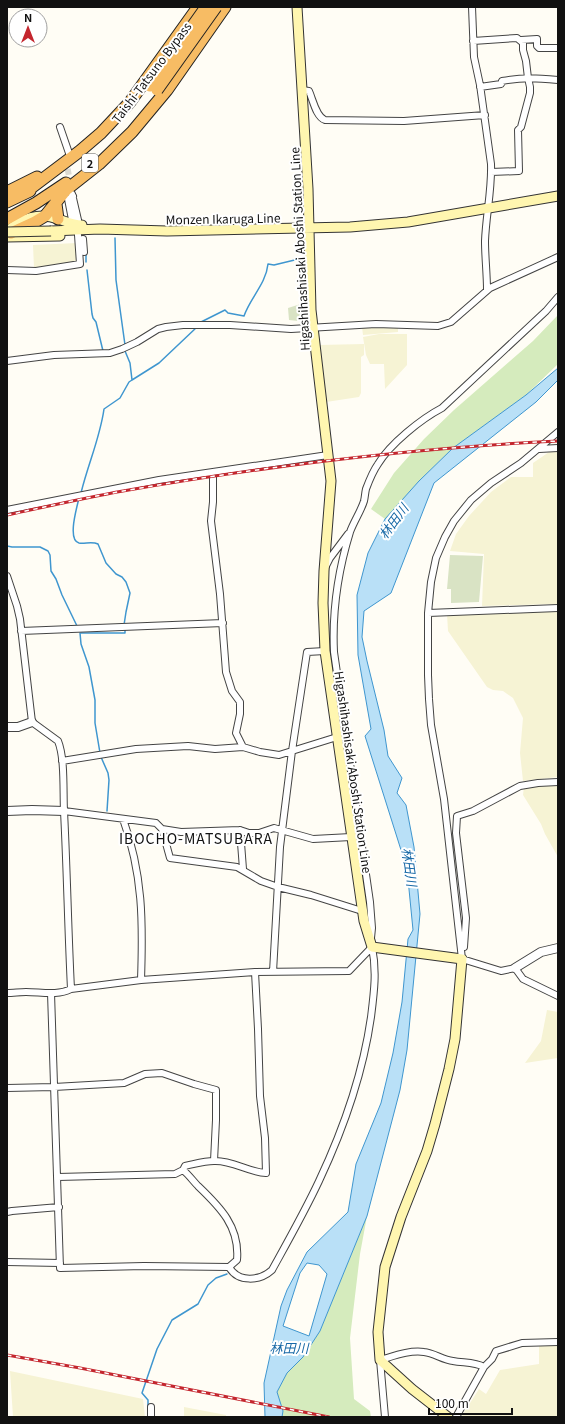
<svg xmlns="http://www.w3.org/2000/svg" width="565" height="1424" viewBox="0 0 565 1424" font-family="Georgia,'Noto Sans JP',serif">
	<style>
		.farmland { fill: #f6f3d4 }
		.green { fill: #d5ebbd }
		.cemetery { fill: #d9e3c4 }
		.water { fill: #b9e0f7; stroke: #3f96cf; fill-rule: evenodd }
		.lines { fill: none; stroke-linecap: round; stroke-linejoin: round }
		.stream { stroke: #3f96cf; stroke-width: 1.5 }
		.minor-tunnel { stroke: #dbdad3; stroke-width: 6; stroke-dasharray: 6 3; stroke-linecap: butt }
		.minor-casing { stroke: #444; stroke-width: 8 }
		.tertiary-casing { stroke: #444; stroke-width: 10 }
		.secondary-casing { stroke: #333; stroke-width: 11 }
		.trunk-casing { stroke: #222; stroke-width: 13 }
		.minor { stroke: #fff; stroke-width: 6 }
		.tertiary { stroke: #fff; stroke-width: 8 }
		.secondary { stroke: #fff6b0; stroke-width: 9 }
		.trunk { stroke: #f7bc64; stroke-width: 11 }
		.rail-casing { stroke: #c4262e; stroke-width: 3 }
		.rail { stroke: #fff; stroke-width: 1.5; stroke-dasharray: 4.5; stroke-linecap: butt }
		.secondary-bridge-casing { stroke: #333; stroke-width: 11; stroke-linecap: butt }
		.trunk-bridge-casing { stroke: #222; stroke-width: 13; stroke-linecap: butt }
		.secondary-bridge { stroke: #fff6b0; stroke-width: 9 }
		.trunk-bridge { stroke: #f7bc64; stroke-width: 11 }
		.labels { text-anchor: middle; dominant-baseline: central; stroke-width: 4; stroke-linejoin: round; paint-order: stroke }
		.shield { fill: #fff; stroke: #585858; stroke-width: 1 }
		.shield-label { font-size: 11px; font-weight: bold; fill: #111 }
		.street-label { font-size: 12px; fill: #111; stroke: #fff }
		.water-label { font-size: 13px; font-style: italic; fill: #1768a6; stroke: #fff }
		.quarter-label { font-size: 14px; letter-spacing: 1px; fill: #111; stroke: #fff }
	</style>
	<rect width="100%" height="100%" fill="#fffdf5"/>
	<path class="farmland" d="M77,243L78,261L76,263L34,268L33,245Z
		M398,326V332L363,335L362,327Z
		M379,334H407V365L385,389L384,364H370L366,355L363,337Z
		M364,344V355L361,357V393L359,397L326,402L319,345Z
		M552,450H558V604L482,606L484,554L450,551L456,534L469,516L491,492L511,477H533V463Z
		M558,609V777L523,781L520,753L523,718L513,698L503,691L493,690L487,687L448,631L447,614Z
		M558,782V857L545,834L541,824L523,795L524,786Z
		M547,1010L558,1012V1058L525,1063L541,1041Z
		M558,1343V1417H461L479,1389L486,1394L500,1370L539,1364V1344Z
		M10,1371L143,1399L145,1417H13Z
		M184,1407L226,1415V1417H184Z"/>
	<path class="green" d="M558,315V364L526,395L453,448L419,481L385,519L371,509L394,473L424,439L454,410L533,341Z
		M367,1216L360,1254L350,1338L354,1399L370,1411L371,1417H282L283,1411L277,1392L287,1373L303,1357L320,1331Z"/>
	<path class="cemetery" d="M307,302L308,322L289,320L288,308Z
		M450,555L483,556L479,602L451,603V589H447Z"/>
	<path class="water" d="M558,368V380L536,402L434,483L391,593L364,611L362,637L367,661L384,730L388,756L402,778L397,793L406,805L414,847L420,914L407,1050L400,1090L367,1216L320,1331L303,1357L287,1373L277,1392L283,1411L282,1417H265L264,1383L281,1306L287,1290L307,1252L348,1212L356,1164L381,1103L393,1053L402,1002L408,939L413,930L407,869L365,736L371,729L358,655L357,595L368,553L385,519L419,481L453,448L526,395ZM307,1263L319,1265L327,1274L309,1336L283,1326L300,1273Z"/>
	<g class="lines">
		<path class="stream" d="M115,238L116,280L125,345
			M86,253V262
			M87,270L92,314L93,318L96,322L103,351
			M201,322L225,310L228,313L244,316C250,298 266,284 268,264L274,265L307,257
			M132,380L159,363L197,327
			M81,493C88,464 100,438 104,409L120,398L129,382L132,380L130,363L125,351
			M79,498C77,507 67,540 79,543C85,544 92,541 98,544L106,563L116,574L122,577L126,582L130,593L126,612L124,625
			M7,546L12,547H40L48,551L50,555L51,571L56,579L62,595L77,626
			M80,633L81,644L89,667L95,700V723L100,753
			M81,633H125V629
			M101,757L108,773L109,780L107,811
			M148,1407V1400L142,1393L157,1349L172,1320L198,1304L208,1285L216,1278L227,1274"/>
		<path class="minor-tunnel" d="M66,160L71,187"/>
		<g class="minor-casing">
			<path id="minor" d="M472,7L474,57L480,85L491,164C492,189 486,215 485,241C485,257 487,274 487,290
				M521,40L537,39V46L539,48H558
				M473,41L517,38L523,43V50L526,61L528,78L530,87V93L521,127L518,130L519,171L491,172
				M480,87L501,84L502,81C523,77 537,78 558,80
				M302,90L309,91C313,100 316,117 325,120L404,121L485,115
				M60,127L71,159
				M72,194L78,220
				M73,196L68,199L73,225
				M83,239L84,252
				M7,270L36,271L80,264L78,235
				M7,361L54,355L110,353L122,349L137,342L158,329L166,327L183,325H230L291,329L376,324L438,326L451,322L490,288L558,257
				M539,449L558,448
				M213,472V502L211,521L220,594L226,672L232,691L240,702V714L236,733L243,747
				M7,510L159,480L328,455
				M326,566L330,558L348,534
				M7,576L17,606L20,619L32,722L58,741C65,758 63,791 64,811C67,870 68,929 71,989
				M428,613L558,608
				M21,631L223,623
				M62,761L136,749L188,746L215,749L243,747L260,752L279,755L337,737
				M64,811L156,823L162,829L181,832L240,830L249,833H259L274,828L313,839L351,837
				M123,819C143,874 143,922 141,980
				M162,829L170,858L237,867L261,881L278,887L311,895L362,911
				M240,830L243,869
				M371,938L372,928L370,902L334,652C332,610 338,571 350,532C354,521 361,511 364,501C365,497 365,493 366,489C369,481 373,471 378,464C390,444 421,419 442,408L546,311L558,297
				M464,947L466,918L456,833L457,816L473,811L520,786L538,783L558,782
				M462,959L444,799L431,725L429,699L428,675V613L431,582L436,558L445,537L454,521L471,500L491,483L521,463L558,432
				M462,959L501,971L515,968L523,979L558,996
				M273,972L280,847L292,751L307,652L325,651
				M7,993C13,993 20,992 26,992C41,992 57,996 71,989L141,980L255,972L349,971L372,947C377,971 374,993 371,1017C363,1073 343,1130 319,1181C305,1211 288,1241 272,1270C260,1281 238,1283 229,1267
				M51,993L60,1268L144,1266L229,1267L237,1260C240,1227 220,1207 198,1186C193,1181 189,1175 183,1170
				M7,1088L54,1087L124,1083L145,1074L162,1073L194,1084L216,1090V1120L214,1161
				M58,1177L175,1174L183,1170L185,1166C195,1164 204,1161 214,1161C232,1160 248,1172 266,1173L265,1138L260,1096L258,1029L255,972
				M7,1212L12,1211L59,1207
				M7,1262L60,1263
				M151,1407V1417
				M385,1417L380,1360C394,1356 409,1350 424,1352C434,1353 443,1360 453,1361C464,1363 475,1362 484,1367
				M456,1417L484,1367L492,1359L496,1351L522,1343L558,1342"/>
		</g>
		<g class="tertiary-casing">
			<path id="tertiary" d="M7,727H18L32,722
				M7,811L32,810L64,811
				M515,968L541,952L558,948"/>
		</g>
		<g class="secondary-casing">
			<path id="secondary" d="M297,7L308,189L311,310L331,481L324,571L323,603L325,651L364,921L372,947L462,959L455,1039L449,1069L435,1124L427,1151L401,1217L385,1267L378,1332L380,1360L412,1389L448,1417
				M51,231L100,229L167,231L350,227L408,222L558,196
				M7,232C20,218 40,212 58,219C67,222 73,225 82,225
				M7,237L60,236"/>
		</g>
		<g class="trunk-casing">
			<path id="trunk" d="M7,192L37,177
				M23,194L80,151L101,133L130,102L198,7
				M7,202L30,191
				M56,204L58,219
				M7,219L36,203L66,183
				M11,233L35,222L45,216L66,190L99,164L132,132L167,90L225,7"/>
		</g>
		<use href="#minor" class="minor"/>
		<use href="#tertiary" class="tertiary"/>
		<use href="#secondary" class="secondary"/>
		<use href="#trunk" class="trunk"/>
		<g class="rail-casing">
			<path id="rail" d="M7,515C45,507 84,498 123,491C267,466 412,448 558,441
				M7,1355L80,1368L329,1417"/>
		</g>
		<use href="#rail" class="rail"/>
		<g class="secondary-bridge-casing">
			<path id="secondary-bridge" d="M7,232L51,231"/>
		</g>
		<g class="trunk-bridge-casing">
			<path id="trunk-bridge" d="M150,86L206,7
				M157,90L216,7"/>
		</g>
		<use href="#secondary-bridge" class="secondary-bridge"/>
		<use href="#trunk-bridge" class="trunk-bridge"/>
	</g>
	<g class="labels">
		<rect class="shield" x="82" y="154" width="16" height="18" rx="3"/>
		<g class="shield-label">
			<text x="90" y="163">2</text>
		</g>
		<g class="street-label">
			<text transform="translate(151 72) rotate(-53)">Taishi-Tatsuno Bypass</text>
			<text transform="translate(223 218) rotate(-1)">Monzen Ikaruga Line</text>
			<text transform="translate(299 249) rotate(-93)">Higashihashisaki Aboshi Station Line</text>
			<text transform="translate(354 772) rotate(82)">Higashihashisaki Aboshi Station Line</text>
		</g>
		<g class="water-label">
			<text transform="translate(393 521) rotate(-53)">林田川</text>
			<text transform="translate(410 867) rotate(82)">林田川</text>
			<text x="289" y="1347">林田川</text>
		</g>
		<g class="quarter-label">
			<text x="196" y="838">IBOCHO-MATSUBARA</text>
		</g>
	</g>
	<rect width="565" height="1424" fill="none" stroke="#111111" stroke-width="16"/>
	<g transform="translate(28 28)"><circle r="19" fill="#ffffff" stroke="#a0a0a0"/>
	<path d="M0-3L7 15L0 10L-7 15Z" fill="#c4262e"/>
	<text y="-6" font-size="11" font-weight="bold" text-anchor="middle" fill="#111111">N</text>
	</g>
	<path d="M429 1408v6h83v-6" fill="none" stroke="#111111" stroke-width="2"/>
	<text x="435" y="1408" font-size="12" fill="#111111" stroke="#ffffff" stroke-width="3" paint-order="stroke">100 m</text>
</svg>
